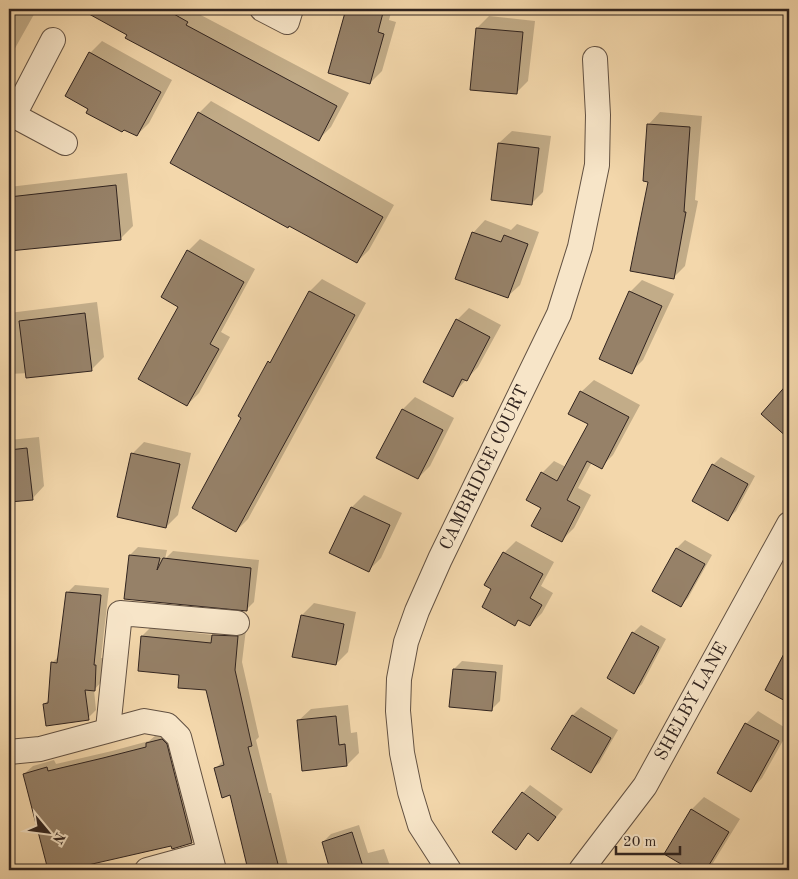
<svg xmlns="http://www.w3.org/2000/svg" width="798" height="879" viewBox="0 0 798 879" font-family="'Old Standard TT',serif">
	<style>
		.shadow { fill: #0003 }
		.building { fill: #968168; stroke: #31241f }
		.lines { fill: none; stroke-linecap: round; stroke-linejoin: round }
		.minor-casing { stroke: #625142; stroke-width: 26 }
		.minor { stroke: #f7e5c8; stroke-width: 24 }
		.labels { text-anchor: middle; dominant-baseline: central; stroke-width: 4; stroke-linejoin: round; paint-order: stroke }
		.street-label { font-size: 18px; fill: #31241f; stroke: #f7e5c8 }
	</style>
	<rect width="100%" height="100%" fill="#f3d7ab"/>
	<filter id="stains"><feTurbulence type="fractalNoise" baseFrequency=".004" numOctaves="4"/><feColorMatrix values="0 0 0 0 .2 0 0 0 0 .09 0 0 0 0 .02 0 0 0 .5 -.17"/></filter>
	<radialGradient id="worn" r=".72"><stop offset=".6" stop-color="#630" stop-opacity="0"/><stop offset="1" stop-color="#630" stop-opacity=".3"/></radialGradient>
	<path class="shadow" d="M9,9H37L14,50L9,56Z
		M83,9H198L197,13L349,93L331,127L319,139Z
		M346,9H392L389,20L396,22L382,71L370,83L330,72Z
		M489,16L535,21L528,81L516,93L477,28Z
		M102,41L172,80L149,123L137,135L90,53Z
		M211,101L394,205L369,250L357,262L199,113Z
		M660,112L702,116L695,200L698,201L685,266L673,278L649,181L648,125Z
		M512,131L551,136L543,192L531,204L499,143Z
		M127,173L133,226L121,238L9,250V187Z
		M485,220L511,230L517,224L539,232L520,285L507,297L473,233Z
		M200,239L255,269L221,332L230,337L199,393L187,405L180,307L188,251Z
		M322,279L366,303L248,519L236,531L243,418L240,416L310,291Z
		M642,280L674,294L643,360L631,372L630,292Z
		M97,302L104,357L91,370L9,374V313Z
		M469,308L501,325L478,367L452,395L457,320Z
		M594,380L640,405L613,455L601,467L592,462L578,488L591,495L574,528L562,540L542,507L528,499L542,473L554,461L566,467L589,424L581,392Z
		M415,397L454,418L430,466L418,478L378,457L403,409Z
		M39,437L44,486L32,499L9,501V440Z
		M144,442L191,453L178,515L166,527L132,454Z
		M721,457L755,476L736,511L728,519L713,465Z
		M364,495L402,513L381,558L369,570L352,507Z
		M685,540L712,555L688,598L680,606L653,591L677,548Z
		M516,541L554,562L541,586L553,593L542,613L530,625L519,619L514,624L493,589L504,553Z
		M138,547L167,550L165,559L173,551L259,560L254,602L246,610L126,597L130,555Z
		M75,585L109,588L101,658H104L102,681L94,690L96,710L88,718L44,704L50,699L52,663L59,656L67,593Z
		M314,603L356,612L348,652L336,664L302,615Z
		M641,625L666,639L642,684L634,692L633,633Z
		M221,627L246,629L242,662L259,737L256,740L269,793H271L289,870H248L231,794L216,768L224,760L207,689L181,674L139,670L142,636L150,628L213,635Z
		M789,647V702L767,690Z
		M462,661L503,665L500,701L492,709L454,669Z
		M348,705L351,733L357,732L359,753L347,765L298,721L311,709Z
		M581,707L618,730L599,763L591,771L553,748L573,715Z
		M758,711L789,730L762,778L750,791L719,773L746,724Z
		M170,732L199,834L191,842L172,844L83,865L81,870H50L24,774L33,766L54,760L56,764L112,751L149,741L155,736Z
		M530,785L563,809L538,839L529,833L516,848L523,793Z
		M704,797L740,819L713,863L706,870H693L666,853L692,809Z
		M359,825L368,853L384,849L390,866L385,870H332L323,842L331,834Z"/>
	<path class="building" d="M80,9H165L188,22L186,25L337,106L319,141L125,38L127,35Z
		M346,9H384L378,32L384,34L370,84L328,73Z
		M476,28L523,32L517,94L470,90Z
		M89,52L161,92L137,136L124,130L122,132L86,113L88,109L65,96Z
		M198,112L383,217L357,263L289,226L288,228L170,163Z
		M647,124L690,127L684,212H686L674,279L630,271L648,182L643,181Z
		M498,143L539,148L532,205L491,200Z
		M116,185L121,240L9,251V197Z
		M472,232L501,242L504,235L528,244L508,298L455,279Z
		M187,250L244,282L210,344L219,349L187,406L138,379L178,307L161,297Z
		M309,291L355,315L236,532L192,508L241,418L238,416L268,361L270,363Z
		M629,291L662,306L632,374L599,359Z
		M85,313L92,371L26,378L19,321Z
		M456,319L490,337L467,381L462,379L453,397L423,382Z
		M789,382V439L761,414Z
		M580,391L629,417L602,469L587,461L567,500L580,507L562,542L531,526L541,508L526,500L541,472L557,481L588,424L568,414Z
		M402,409L443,430L418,479L376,458Z
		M27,448L33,500L9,502V450Z
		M131,453L180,464L166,528L117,517Z
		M712,464L748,484L728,521L692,501Z
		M351,507L390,525L369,572L329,553Z
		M676,548L705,564L681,607L652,591Z
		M503,552L543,574L530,598L542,605L530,626L518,620L515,626L482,607L491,589L484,585Z
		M129,555L160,558L157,570L163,558L251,568L247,611L124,599Z
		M66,592L101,595L94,665H96L95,691L85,690L89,720L46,726L43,704L48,703L51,662L57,663Z
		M301,615L344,624L336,665L292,657Z
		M632,632L659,647L634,694L607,678Z
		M212,635L238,636L235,670L252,746L248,747L279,868L248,870L230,795L222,798L214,768L224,765L206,690L178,688L179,675L138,671L141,636L211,643Z
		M789,644V703L765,690Z
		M453,669L496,672L492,711L449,707Z
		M572,715L611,738L591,773L551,749Z
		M336,716L339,745L345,744L347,766L302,771L297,720Z
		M745,723L779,741L751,792L717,773Z
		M162,739L167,744L192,843L172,849L171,846L66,870H48L23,774L47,767L48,771L103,758L146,747V743Z
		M522,792L556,817L538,841L528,833L516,850L492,832Z
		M691,809L729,832L706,870H691L664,854Z
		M352,832L364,870H330L322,842Z"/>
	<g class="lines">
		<g class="minor-casing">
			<g id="minor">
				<path d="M262,9L287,22L291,9"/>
				<path d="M9,113L65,143"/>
				<path d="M14,115L53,40"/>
				<path d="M108,729L120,613L237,623"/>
				<path d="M9,752L40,749L144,721L167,725L179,737L214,870"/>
				<path d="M147,870L209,853"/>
				<path id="s1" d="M449,870L420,825L410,792L402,753L398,711L399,679L406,642L417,611L440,559L559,314L580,247L597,165L598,115L595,59"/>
				<path id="s2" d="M581,870L645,786L789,524"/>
			</g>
		</g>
		<use href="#minor" class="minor"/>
	</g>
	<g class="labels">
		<g class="street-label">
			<text stroke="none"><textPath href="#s1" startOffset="431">CAMBRIDGE COURT</textPath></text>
			<text stroke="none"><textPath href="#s2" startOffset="202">SHELBY LANE</textPath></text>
		</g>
	</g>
	<rect width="798" height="879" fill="none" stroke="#f3d7ab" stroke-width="30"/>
	<rect x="10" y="10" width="778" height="859" fill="none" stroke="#31241f" stroke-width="2.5"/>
	<rect x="15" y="15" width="768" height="849" fill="none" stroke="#31241f"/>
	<g transform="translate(48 832) rotate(119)" stroke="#f7e5c8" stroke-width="4" paint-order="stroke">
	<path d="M0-4L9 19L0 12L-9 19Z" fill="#31241f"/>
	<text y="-8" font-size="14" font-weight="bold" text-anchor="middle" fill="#31241f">N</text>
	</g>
	<path d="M616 846v8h64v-8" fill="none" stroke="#31241f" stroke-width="2.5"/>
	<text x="623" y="846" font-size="15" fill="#31241f" stroke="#f7e5c8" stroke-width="4" paint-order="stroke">20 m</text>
	<rect width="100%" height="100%" filter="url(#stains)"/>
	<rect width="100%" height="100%" fill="url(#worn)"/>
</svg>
